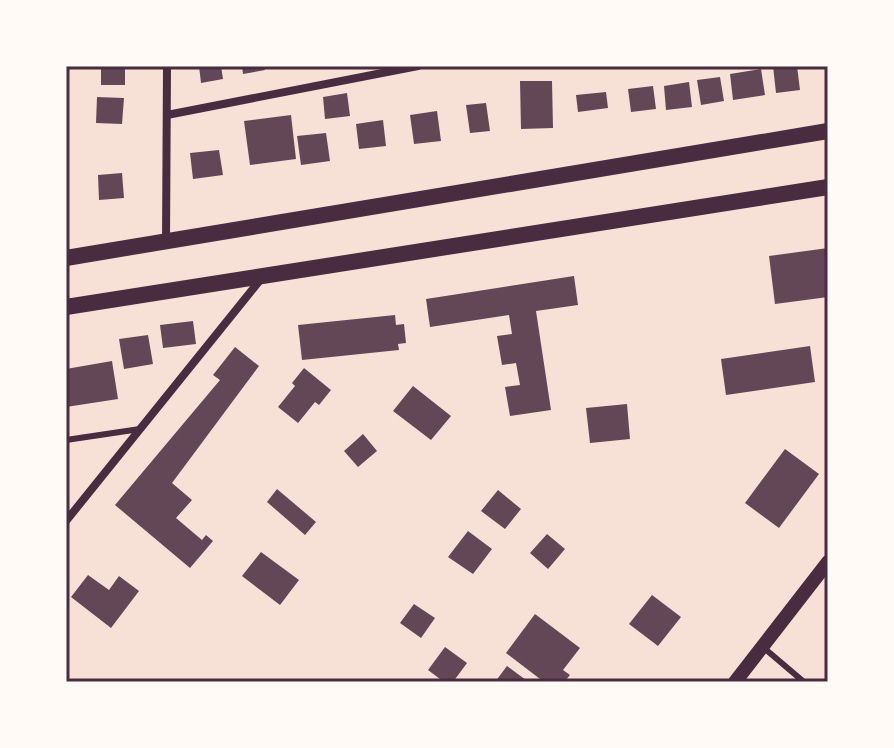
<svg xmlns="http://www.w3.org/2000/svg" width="894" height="748" viewBox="0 0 894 748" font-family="Ubuntu,sans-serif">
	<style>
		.building { fill: #644757 }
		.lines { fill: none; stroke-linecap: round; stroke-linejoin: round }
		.service { stroke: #4a2c40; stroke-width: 6 }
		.minor { stroke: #4a2c40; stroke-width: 8 }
		.tertiary { stroke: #4a2c40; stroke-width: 14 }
		.secondary { stroke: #4a2c40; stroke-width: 16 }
		.neatline { fill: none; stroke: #4a2c40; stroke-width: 3 }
	</style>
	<rect width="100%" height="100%" fill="#f7e1d7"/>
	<path class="building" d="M101,66H125V85H101Z
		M199,66H221L223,79L201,83Z
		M242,66H264L265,70L243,74Z
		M773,66H797L800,90L776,93Z
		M761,69L765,95L733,100L730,74Z
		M720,77L724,101L701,105L697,80Z
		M520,81H552L553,128L521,129Z
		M689,82L692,107L666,110L664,86Z
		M653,86L656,109L631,112L628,89Z
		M606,92L608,108L578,112L576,95Z
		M347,93L350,116L325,119L323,97Z
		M97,97L124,98L122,124L96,123Z
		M486,103L490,131L470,133L466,105Z
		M437,111L441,141L414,144L410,115Z
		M291,115L296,159L250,165L244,121Z
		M383,120L386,146L359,149L356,124Z
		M326,133L330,161L301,165L297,136Z
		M219,150L223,175L193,179L190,153Z
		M122,173L124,198L99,200L98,175Z
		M828,248V297L775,304L769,256Z
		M574,276L578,305L536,311L551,410L510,416L505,387L520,385L516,363L502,365L497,336L512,334L509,315L430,327L426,299Z
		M395,315L396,325L404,324L406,343L398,344L399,350L302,360L298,325Z
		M193,321L196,344L163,348L160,325Z
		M148,335L153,364L124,369L119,339Z
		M810,346L815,382L726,395L721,359Z
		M235,347L259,366L172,483L192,500L176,518L202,540L206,535L213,541L190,568L115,505L220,380L213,375Z
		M112,361L118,399L66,407V369Z
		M304,368L331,390L319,405L315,402L298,423L278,407L295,386L292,383Z
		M413,386L451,416L431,440L393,411Z
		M627,404L630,439L590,443L586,408Z
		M363,434L377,451L358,467L344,451Z
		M785,449L819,474L779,528L745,503Z
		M277,489L316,522L305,535L267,502Z
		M498,490L521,509L505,529L481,511Z
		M468,531L492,549L473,574L448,557Z
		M547,534L565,549L548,569L530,553Z
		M261,552L299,580L280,605L242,576Z
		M88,575L109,590L119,576L139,591L111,628L71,597Z
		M652,595L681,617L658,646L629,624Z
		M414,604L435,618L421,638L400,623Z
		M535,614L580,648L563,670L570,675L564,682H544L506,653Z
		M445,647L467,663L453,682H444L428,670Z
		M507,666L526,680L525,682H495Z"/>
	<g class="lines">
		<path class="service" d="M66,440L140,429
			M764,648L804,682"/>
		<path class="minor" d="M167,115L418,66
			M166,241L167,66
			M66,521L261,279"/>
		<path class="tertiary" d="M735,682L828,562"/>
		<path class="secondary" d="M66,258L828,131
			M66,307L828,187"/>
	</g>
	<rect width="894" height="748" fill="none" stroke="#fffaf5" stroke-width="136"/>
	<rect x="68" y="68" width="758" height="612" class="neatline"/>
</svg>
